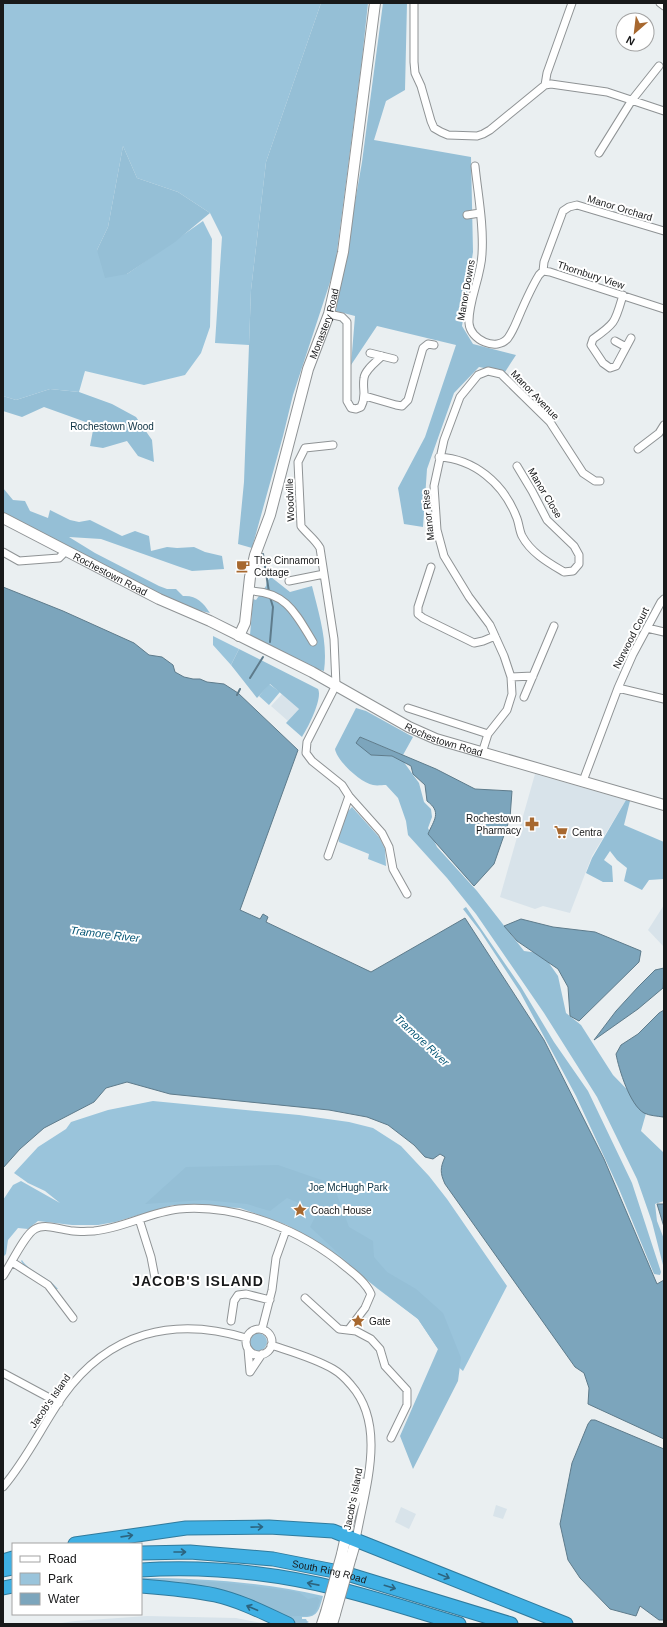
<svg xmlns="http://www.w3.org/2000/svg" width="667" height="1627" viewBox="0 0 667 1627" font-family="Arial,sans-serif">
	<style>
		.built { fill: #d8e3ea }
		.green { fill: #9ac4db }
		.forest { fill: #95bfd6 }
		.water { fill: #7ca5bc; stroke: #5e7b8b }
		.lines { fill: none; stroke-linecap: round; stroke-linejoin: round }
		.stream { stroke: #5e7b8b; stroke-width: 2 }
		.street-casing { stroke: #8f9395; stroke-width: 9 }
		.secondary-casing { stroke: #8f9395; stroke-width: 12 }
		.highway-casing { stroke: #317b9d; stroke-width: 15 }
		.street { stroke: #fff; stroke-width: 7 }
		.secondary { stroke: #fff; stroke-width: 10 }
		.highway { stroke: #3fb0e4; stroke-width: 13 }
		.secondary-bridge-casing { stroke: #8f9395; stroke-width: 12; stroke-linecap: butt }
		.secondary-bridge { stroke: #fff; stroke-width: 10 }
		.oneway { stroke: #2c647f }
		.labels { text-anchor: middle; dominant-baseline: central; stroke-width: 4; stroke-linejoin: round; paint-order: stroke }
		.street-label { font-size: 10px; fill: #18191a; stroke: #fff }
		.park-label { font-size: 10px; fill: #0c3142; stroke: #fff }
		.poi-label { font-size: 10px; fill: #18191a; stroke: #fff; text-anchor: start }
		.water-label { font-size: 11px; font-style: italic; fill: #075776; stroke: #fff }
		.district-label { font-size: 14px; font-weight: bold; letter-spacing: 1px; fill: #18191a; stroke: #fff }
	</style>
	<rect width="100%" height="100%" fill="#eaeff1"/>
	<path class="built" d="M282,694L299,709L288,721L271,706Z
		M535,774L626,800L592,856L570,913L543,906L535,909L500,897Z
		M664,905V947L648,930Z
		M496,1505L507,1509L503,1519L493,1516Z
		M401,1507L416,1514L409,1529L395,1522Z
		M147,1616L236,1618L266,1624H54L75,1621Z"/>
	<path class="green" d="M3,3H321L266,162L251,290L249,345L215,343L222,237L210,213L178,192L137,178L123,146L108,227L97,250L127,274L203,221L212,239L210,327L201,353L185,375L144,385L85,371L79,392L50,389L16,400L3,396Z
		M213,636L239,649L231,665L213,645Z
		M269,684L280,692L269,705L259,696Z
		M352,807L379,837L385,849L386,866L368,859L369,854L339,842L338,838L347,812Z
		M153,1101L299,1115L349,1122L373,1128L401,1146L429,1176L447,1199L507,1286L463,1371L438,1349L418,1319L378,1289L329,1249L287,1225L240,1208L173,1205L115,1222L98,1225H72L38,1221L28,1229L18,1228L8,1240L6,1254L3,1257V1200L13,1185L21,1181L60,1203L45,1191L28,1183L14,1173L38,1147L66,1129L71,1122L108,1110Z
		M22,1260C28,1271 49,1277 58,1289H56L47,1280L24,1266L21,1261Z
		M249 1342a9 9 0 1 1 18 0a9 9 0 1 1-18 0Z
		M141,1578C202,1578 263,1582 323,1596C319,1610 318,1618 302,1617V1619H306L307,1621L309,1622C300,1627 290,1622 281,1617L141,1581Z"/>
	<path class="forest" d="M321,3H368L362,59L335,267L293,395L283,436L252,548L238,544L244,482L251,290L266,162Z
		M383,3H407L405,90L386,101L374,140L471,157L473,252L462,326L473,344L516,355L505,372L479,367L454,393L427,469L423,527L404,524L398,488L425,437L456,345L377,326L351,365L355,316L336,311L362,162Z
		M123,146L137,178L178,192L210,213L175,242L127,274L105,278L97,250L108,227Z
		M50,389L79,392L112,404L136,417L152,440L154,462L138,456L127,441L103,448L90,446L94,425L44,407L22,417L3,411V396L16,400Z
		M3,488L13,500L25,501L30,511L48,518L50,510L70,520L79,522L90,520L122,536L135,531L149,536L151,551L167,547L177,548L194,547L205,552L222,556L224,569L192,571L180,567L101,539L69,537L95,553L159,586L167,589H176L183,596C196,595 203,602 210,613L196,610L155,593L3,514Z
		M271,577L290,592L312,586C319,614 328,642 324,671L309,667L256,640L250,635L253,599L256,600L266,586L267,581Z
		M239,649L318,689C323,698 308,728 302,737L286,723L299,709L270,684L257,698L231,665Z
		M356,708L366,711L413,737L403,755L360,737L371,755L392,756L403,761L419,783L424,802L431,809L432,817L428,828L437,847L477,891L524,951L539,953L546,959L558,976L566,1013L581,1025L613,1075L647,1110L641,1131L663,1152L664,1201L655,1204L657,1221L664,1239V1269L652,1222L637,1179L597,1097L544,1013L476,914L447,878L408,835L406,821L398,798L386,785C382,785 377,786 373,785C361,783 337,761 335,749Z
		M626,800L630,801L624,825L664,842V879L649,880L642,890L624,881L627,868L617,860L610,851L604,860L612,866L613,882H603L586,873L592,858Z
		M466,907L521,987L554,1042L588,1091L632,1183L661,1272L660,1275L654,1274L619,1189L576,1096L520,992L480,931L463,909Z
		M278,1165L333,1184L349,1227L373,1241L374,1257L387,1272L416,1289L443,1313L461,1358L458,1381L413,1469L400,1436L438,1349L418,1319L366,1279L310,1227L318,1211L287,1198L270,1211L247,1204L204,1200L145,1204L186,1167Z
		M187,1580L237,1584L292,1591L300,1593L308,1599L317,1597L320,1600C315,1615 315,1616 300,1616C294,1616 289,1617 284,1616C254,1599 221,1587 187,1583L185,1582Z"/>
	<path class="water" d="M3,587L63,611L134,643L149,655L162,657L173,665L175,672L184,677L193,679H200L207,682L224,684L238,693L298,750L240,910L260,919L263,914L268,917L266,922L371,972L465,918L544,1040L604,1159L657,1284L664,1280V1439L588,1404L589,1388L584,1373L575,1367L445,1184C440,1173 440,1168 445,1157L440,1154L433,1159L425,1157L414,1145L388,1125L367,1117L329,1110L170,1094L127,1082L106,1088L94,1102L44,1128L20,1149L3,1168Z
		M360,737L436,769L475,789L512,791L510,818L494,864L474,886L428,834C434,820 442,812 427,801L425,785L413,774L411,766L392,756L371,755L356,743Z
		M521,919L553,927L595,932L641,951L639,962L579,1021L570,1016L568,987L558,969L517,941L504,926Z
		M664,968L663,988L638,1009L594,1040L616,1011L638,987L655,970Z
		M664,1010V1117H663C658,1116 650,1116 644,1113C630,1105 619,1070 616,1054L621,1045L638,1034L659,1013Z
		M657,1204H664V1227Z
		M591,1420H595L664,1449V1620H659L640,1606L636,1616L610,1609L580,1578L568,1560L560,1524L572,1463L588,1424Z"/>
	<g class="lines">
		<path class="stream" d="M263,554L269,592
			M270,642L273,607L270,597
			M250,678L263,657
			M237,695L240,689"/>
		<g class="street-casing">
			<path id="street" d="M414,3V62L415,73L421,86L431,121L434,128L441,132L448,135L477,136L483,134L490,130L545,85L547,73L572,3
				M660,3L664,6
				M545,85L551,84L607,92L664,111
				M599,153L632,100L659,66
				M475,166C478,195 484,225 482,254C481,277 468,302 469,323C470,340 497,352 508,338C513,331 516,323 519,316C525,302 531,288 539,275L543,271L550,272L664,309
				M467,215L480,213
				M543,271L544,262L563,211L569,207L577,205L664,231
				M623,295C615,322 616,323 593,339L591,345L603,363L610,368L616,366L631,338
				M329,314L342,317L347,322V401L351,408L356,409L361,407C367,395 362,390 364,378C365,370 376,362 382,356
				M615,341L626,347
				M370,353L394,359
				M365,396L396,405L402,406L408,400L423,348L428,344L434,345
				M333,445L305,448L298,462L301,526C307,534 315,539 320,548L334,639L336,685L307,742L306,753L312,761L342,785L349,796L382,833L389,847L393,869L407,894
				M638,449L659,433L664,425
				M439,457C474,459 503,483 516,516C519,522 519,530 522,536C531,553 549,563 564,572L573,571L579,564V555L574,546L547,520L532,491L517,466
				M3,552L19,561L59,558L66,551
				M431,567L418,607V614L423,618L474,643L483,641L495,636
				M289,581L324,574
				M249,591C286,591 296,614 313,642
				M647,628L664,632
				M511,677L533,676
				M618,688L664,699
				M524,697L554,626
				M408,708L488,734
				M482,753L488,734L507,710L512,694L511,677L504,656L490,625L469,597L444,556L437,530L434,486L444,440L460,397L478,375L488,371L501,374L550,422L583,473L595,481H600
				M583,781L618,688L633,654L661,602L664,599
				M328,856L349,796
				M139,1219L151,1257L156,1283
				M12,1262L48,1285L73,1318
				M3,1276C10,1266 25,1234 35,1229C45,1223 62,1230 73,1231C80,1232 88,1231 94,1231C124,1228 150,1212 179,1209C238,1204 302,1230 347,1268C356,1275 366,1283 371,1294L365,1308L349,1329
				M305,1298L339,1329L356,1331L371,1339L380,1349L385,1366L407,1390V1405L391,1438
				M231,1321L234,1301L238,1295L246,1294L270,1300
				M262,1329L272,1290L276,1258L286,1230
				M246 1342a13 13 0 1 1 26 0a13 13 0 1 1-26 0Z
				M271,1345C292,1352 314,1358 333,1369C340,1373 346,1379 351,1385C388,1427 364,1491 356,1540
				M248,1349L250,1372L262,1354
				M3,1373L59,1403
				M3,1487C27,1459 42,1426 63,1396C109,1332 174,1316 246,1338
				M346,1536L354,1508L363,1482"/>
		</g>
		<g class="secondary-casing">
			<g id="secondary">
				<path id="s1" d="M3,518L159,599L210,621L312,672L409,727L436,739L664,805"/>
				<path id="s2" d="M239,636L245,623L250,577L255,555L270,515L308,369L329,314L343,252L375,3"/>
				<path d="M342,1554L346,1536"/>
				<path d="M351,1557L356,1540"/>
				<path d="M322,1624L326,1612"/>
				<path d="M332,1624L335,1614"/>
			</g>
		</g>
		<g class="highway-casing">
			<g id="highway">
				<path d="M75,1544L186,1528L269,1527L333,1531L566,1624"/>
				<path id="s3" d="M141,1553L190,1552L273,1559L344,1573L511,1624"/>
				<path d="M3,1561L13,1558"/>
				<path d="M3,1570L13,1568"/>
				<path d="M141,1570C207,1566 275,1573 339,1589C379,1599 419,1612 459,1624"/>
				<path d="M141,1586C166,1588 191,1590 215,1595C241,1601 264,1613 288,1624"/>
				<path d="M3,1588L13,1586"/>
			</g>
		</g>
		<use href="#street" class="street"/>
		<use href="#secondary" class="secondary"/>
		<use href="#highway" class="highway"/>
		<g class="secondary-bridge-casing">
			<path id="secondary-bridge" d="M326,1612L342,1554
				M335,1614L351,1557"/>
		</g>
		<use href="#secondary-bridge" class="secondary-bridge"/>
	</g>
	<defs><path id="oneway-shaft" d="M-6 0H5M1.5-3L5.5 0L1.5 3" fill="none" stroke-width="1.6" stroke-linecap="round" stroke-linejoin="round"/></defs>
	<g class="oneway">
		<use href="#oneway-shaft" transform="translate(257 1527) rotate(-1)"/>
		<use href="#oneway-shaft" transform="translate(127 1536) rotate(-8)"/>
		<use href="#oneway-shaft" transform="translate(180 1552)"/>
		<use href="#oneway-shaft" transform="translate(444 1576) rotate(22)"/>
		<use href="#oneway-shaft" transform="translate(313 1584) rotate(-169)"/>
		<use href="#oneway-shaft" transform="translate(390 1587) rotate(17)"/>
		<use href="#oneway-shaft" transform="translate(252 1608) rotate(-157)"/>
	</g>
	<defs>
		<g id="cafe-bare" transform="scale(1.08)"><path d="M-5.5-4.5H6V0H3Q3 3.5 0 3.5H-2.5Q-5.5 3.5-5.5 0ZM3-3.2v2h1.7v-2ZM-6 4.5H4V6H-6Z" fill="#a7682f" stroke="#fff" stroke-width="2.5" paint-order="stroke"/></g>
		<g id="pharmacy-bare" transform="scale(1.08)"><path d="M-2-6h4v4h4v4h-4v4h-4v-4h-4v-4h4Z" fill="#a7682f" stroke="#fff" stroke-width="2.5" paint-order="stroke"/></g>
		<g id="supermarket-bare" transform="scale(1.08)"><path d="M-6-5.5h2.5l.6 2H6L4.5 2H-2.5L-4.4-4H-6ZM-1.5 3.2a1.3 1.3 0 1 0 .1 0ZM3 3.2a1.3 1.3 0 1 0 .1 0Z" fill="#a7682f" stroke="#fff" stroke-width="2.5" paint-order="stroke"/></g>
		<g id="sight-bare" transform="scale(1.08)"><path d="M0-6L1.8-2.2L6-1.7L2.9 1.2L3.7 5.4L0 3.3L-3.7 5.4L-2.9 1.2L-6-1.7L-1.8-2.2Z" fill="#a7682f" stroke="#fff" stroke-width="2.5" paint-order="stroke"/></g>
	</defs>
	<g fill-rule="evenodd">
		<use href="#cafe-bare" x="243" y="566"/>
		<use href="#pharmacy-bare" x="532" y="824"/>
		<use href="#supermarket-bare" x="561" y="832"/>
		<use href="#sight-bare" x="300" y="1210"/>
		<use href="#sight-bare" x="358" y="1321"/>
	</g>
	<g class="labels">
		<g class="street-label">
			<text transform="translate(620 208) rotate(17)">Manor Orchard</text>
			<text transform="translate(591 275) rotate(18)">Thornbury View</text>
			<text transform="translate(466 290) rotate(-80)">Manor Downs</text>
			<text stroke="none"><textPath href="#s2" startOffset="325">Monastery Road</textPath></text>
			<text transform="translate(535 395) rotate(46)">Manor Avenue</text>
			<text transform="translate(545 493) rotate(59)">Manor Close</text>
			<text transform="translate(290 500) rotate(-92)">Woodville</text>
			<text transform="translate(428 515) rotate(-96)">Manor Rise</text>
			<text stroke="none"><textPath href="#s1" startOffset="121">Rochestown Road</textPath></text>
			<text transform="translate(631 638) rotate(-63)">Norwood Court</text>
			<text stroke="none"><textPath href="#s1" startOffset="494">Rochestown Road</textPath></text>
			<text transform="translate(50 1401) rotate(-55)">Jacob's Island</text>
			<text transform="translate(353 1499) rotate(-79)">Jacob's Island</text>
			<text stroke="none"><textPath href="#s3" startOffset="190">South Ring Road</textPath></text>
		</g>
		<g class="park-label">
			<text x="112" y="426">Rochestown Wood</text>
			<text x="348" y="1187">Joe McHugh Park</text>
		</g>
		<g class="poi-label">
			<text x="254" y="560">The Cinnamon<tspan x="254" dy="12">Cottage</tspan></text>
			<text x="521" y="818" text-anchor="end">Rochestown<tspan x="521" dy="12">Pharmacy</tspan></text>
			<text x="572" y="832">Centra</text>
			<text x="311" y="1210">Coach House</text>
			<text x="369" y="1321">Gate</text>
		</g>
		<g class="water-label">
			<text transform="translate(105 934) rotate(7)">Tramore River</text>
			<text transform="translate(422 1040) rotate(43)">Tramore River</text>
		</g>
		<g class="district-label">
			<text x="198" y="1281">JACOB'S ISLAND</text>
		</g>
	</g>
	<rect width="667" height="1627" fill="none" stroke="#18191a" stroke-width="8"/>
	<rect x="12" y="1543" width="130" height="72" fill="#ffffff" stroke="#a3a3a3"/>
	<rect x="20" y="1556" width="20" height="6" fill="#ffffff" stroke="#a3a3a3"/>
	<text x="48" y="1563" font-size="12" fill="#18191a">Road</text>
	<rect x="20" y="1573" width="20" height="12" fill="#9ac4db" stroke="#a3a3a3"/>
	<text x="48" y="1583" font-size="12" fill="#18191a">Park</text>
	<rect x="20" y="1593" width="20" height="12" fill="#7ca5bc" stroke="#a3a3a3"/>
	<text x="48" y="1603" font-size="12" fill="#18191a">Water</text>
	<g transform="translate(635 32) rotate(208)"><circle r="19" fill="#ffffff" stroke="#a3a3a3"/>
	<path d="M0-3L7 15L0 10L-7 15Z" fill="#a7682f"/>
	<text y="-6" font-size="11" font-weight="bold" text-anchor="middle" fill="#18191a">N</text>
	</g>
</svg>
